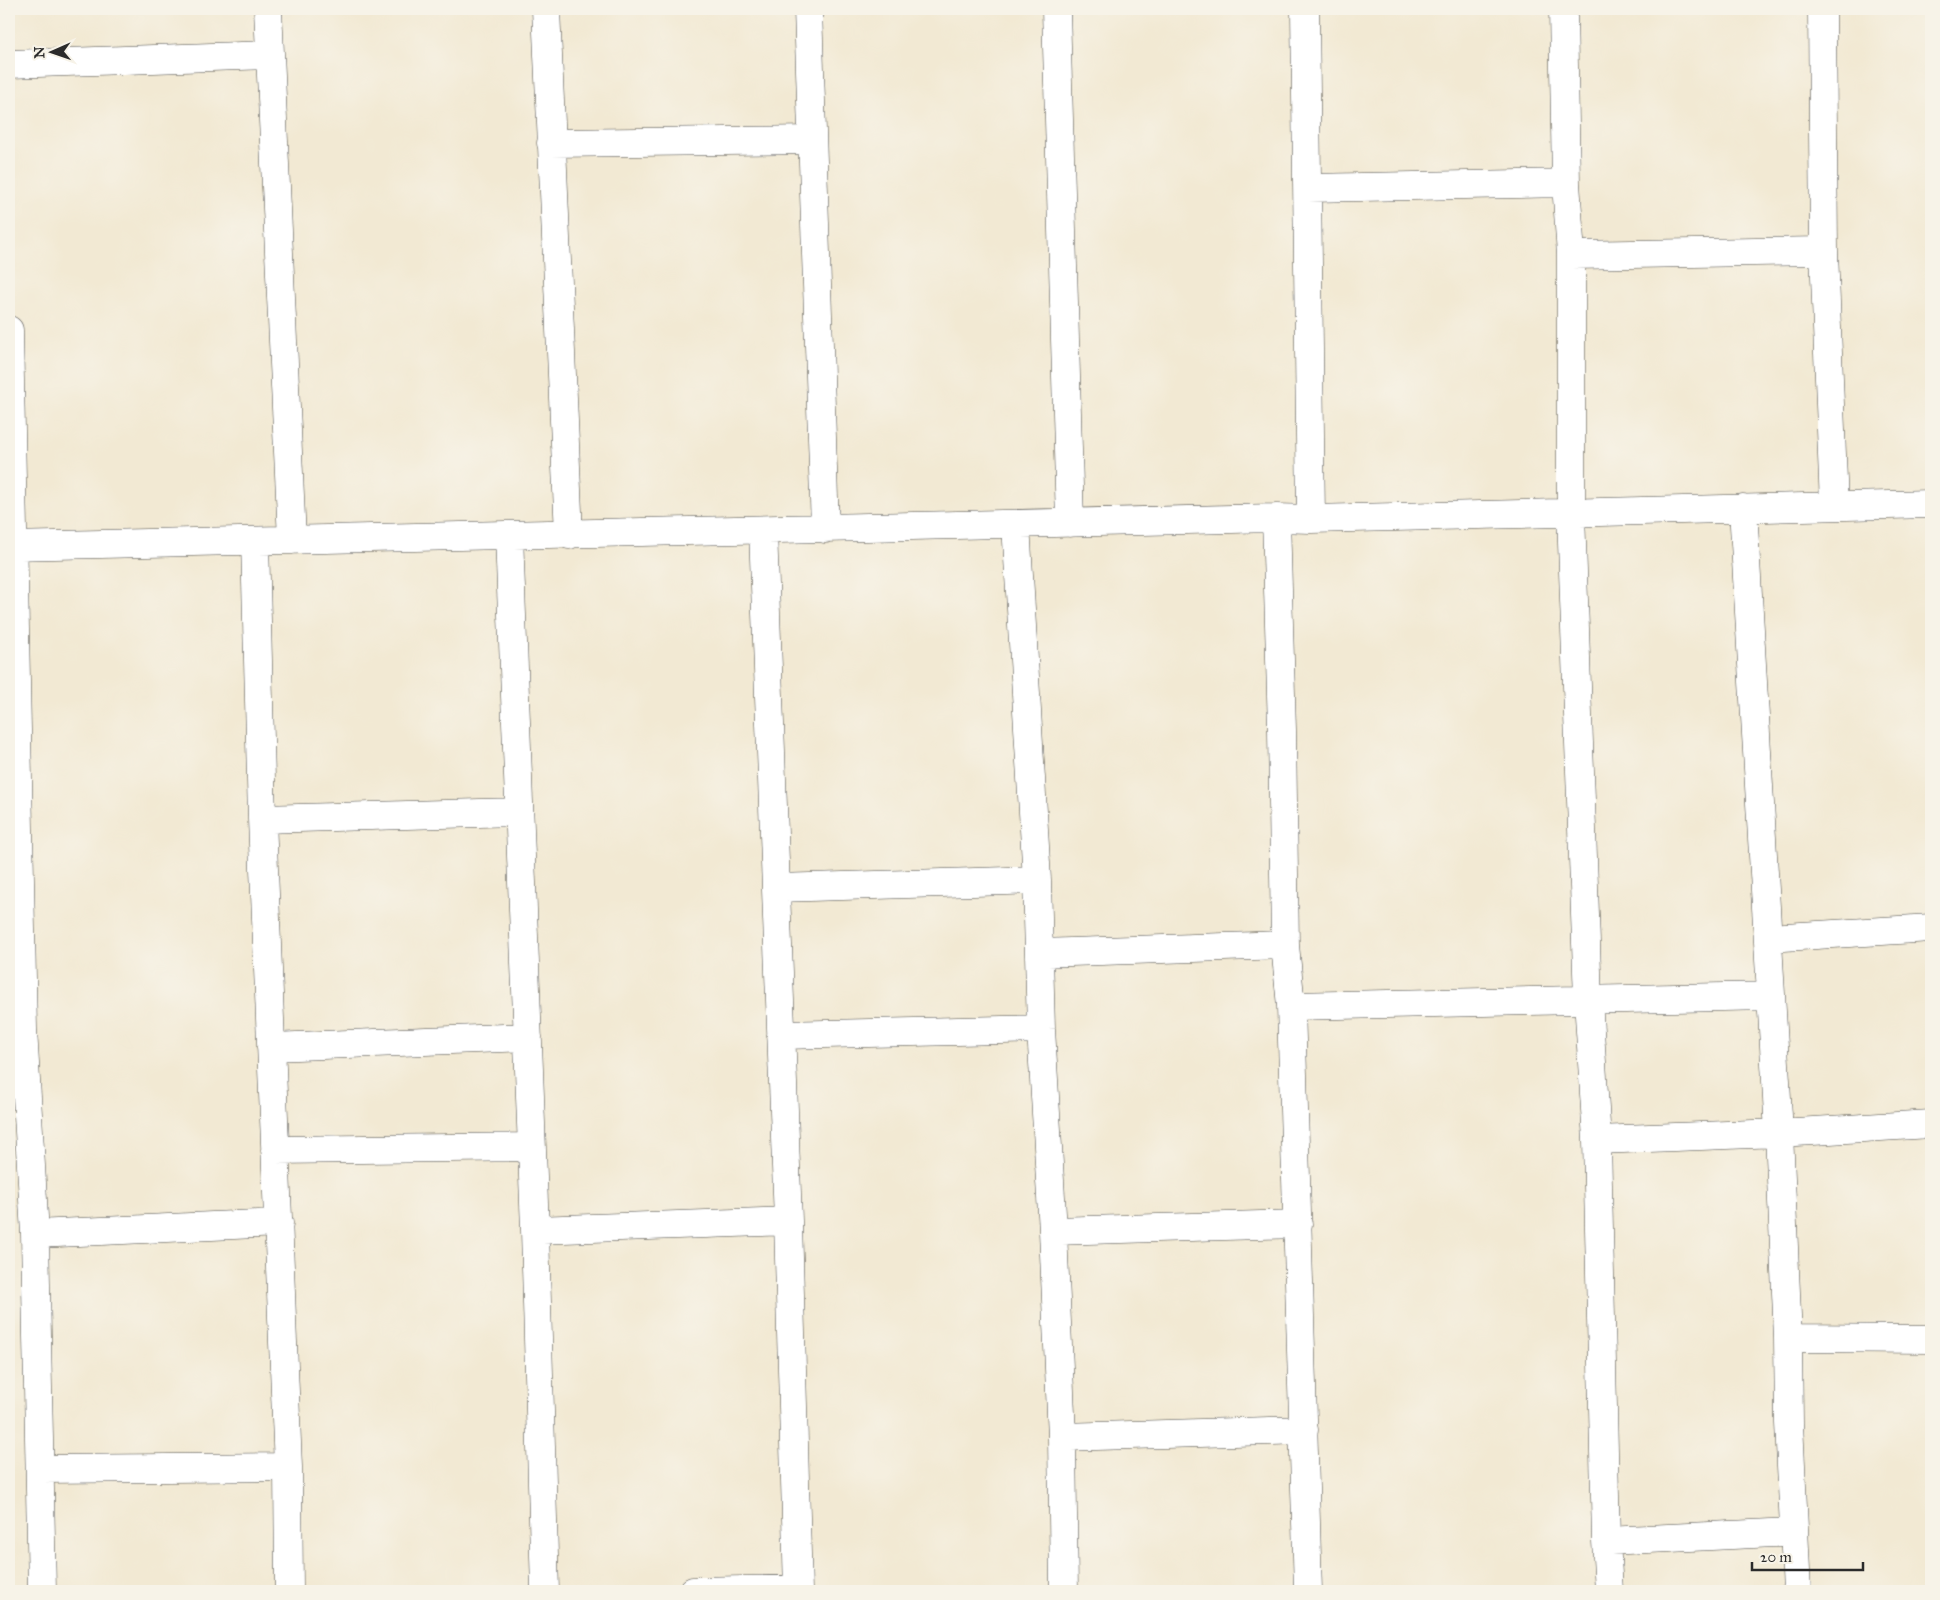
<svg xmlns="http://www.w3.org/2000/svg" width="1940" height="1600" viewBox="0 0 1940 1600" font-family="'IM FELL Great Primer',serif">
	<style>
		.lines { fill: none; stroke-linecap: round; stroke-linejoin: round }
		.minor-casing { stroke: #494844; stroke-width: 29 }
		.minor { stroke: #fff; stroke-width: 28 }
	</style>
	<rect width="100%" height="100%" fill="#f7f3e8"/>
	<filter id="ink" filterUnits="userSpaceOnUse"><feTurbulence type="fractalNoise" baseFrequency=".02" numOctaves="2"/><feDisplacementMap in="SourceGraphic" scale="10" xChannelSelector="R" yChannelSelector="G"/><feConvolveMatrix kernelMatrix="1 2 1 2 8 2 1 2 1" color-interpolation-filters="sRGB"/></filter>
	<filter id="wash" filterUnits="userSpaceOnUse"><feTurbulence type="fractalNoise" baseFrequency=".0096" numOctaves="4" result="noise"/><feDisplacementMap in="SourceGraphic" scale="20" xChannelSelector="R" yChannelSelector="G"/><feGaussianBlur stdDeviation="1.12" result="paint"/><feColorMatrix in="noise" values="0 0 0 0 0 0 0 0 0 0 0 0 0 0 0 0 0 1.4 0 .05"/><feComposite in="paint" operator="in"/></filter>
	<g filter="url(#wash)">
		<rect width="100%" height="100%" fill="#f2e9d3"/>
	</g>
	<g filter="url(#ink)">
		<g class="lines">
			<g class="minor-casing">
				<path id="minor" d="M268,9L292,540
					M546,9L569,535
					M808,9L825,529
					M1056,9L1070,523
					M1305,9L1311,519
					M1563,9L1566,183L1571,255V514L1588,1000L1597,1140L1606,1541L1609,1591
					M1822,9L1824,251L1834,506
					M9,64L270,55
					M551,143L812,140
					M1308,188L1566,183
					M1571,255L1824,251
					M9,330L23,1029L35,1234L42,1591
					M1743,508L1779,1133L1788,1338L1789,1423L1797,1591
					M1276,518L1282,730L1285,945L1291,1006L1308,1591
					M1016,524L1037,880L1041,1029L1053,1231L1062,1437L1064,1591
					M763,530L788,1221L798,1591
					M509,535L535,1230L545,1591
					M255,541L262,819L288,1467L289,1591
					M9,546L1276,518L1311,519L1931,504
					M262,819L519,812
					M777,888L1037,880
					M1768,938L1931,928
					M1040,953L1285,945
					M1291,1006L1771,996
					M781,1035L1041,1029
					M271,1047L528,1037
					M1597,1140L1779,1133L1931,1124
					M275,1150L532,1147
					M535,1230L788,1221
					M1053,1231L1298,1224
					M35,1234L279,1223
					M1788,1338L1931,1339
					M1062,1437L1304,1430
					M41,1469L288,1467
					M1606,1541L1794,1532
					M693,1591L798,1589"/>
			</g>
			<use href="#minor" class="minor"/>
		</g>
	</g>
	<rect width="1940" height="1600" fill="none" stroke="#f7f3e8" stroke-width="30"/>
	<g transform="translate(52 52) rotate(268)" stroke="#f7f3e8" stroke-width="4" paint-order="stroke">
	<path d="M0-4L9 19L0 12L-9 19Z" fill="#2b2b2b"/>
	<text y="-8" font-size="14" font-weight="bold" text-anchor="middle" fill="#2b2b2b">N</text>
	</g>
	<path d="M1752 1562v8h111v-8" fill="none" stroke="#2b2b2b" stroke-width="2.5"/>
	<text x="1760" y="1562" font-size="15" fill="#2b2b2b" stroke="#f7f3e8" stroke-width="4" paint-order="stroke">20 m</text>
</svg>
